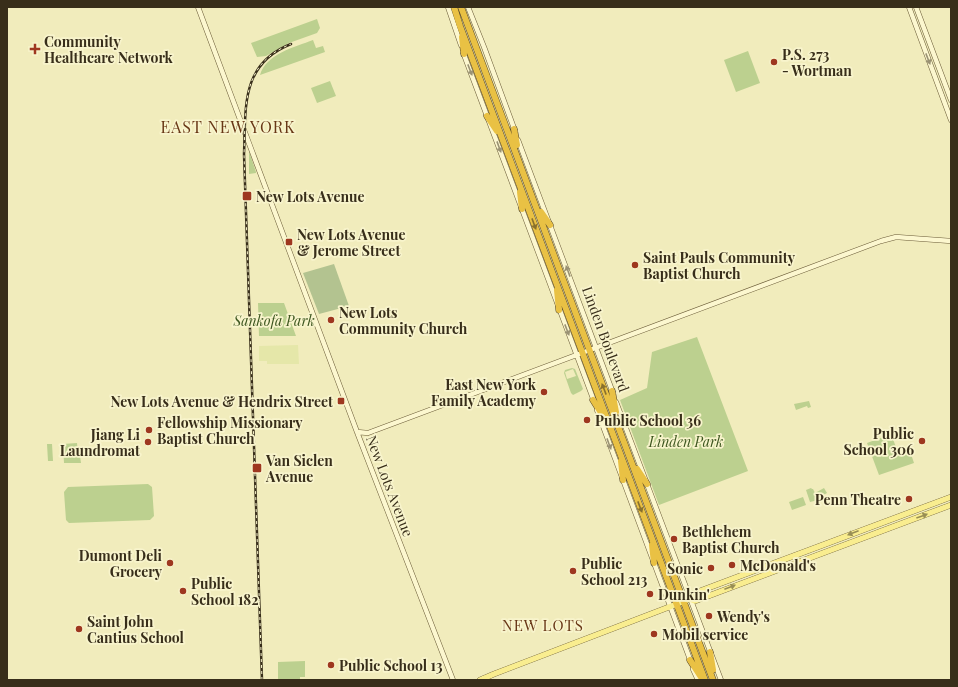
<svg xmlns="http://www.w3.org/2000/svg" width="958" height="687" viewBox="0 0 958 687" font-family="'Playfair Display',serif">
	<style>
		.farmland { fill: #e5e7a9 }
		.green { fill: #bcd08f; fill-rule: evenodd }
		.cemetery { fill: #b3c390 }
		.lines { fill: none; stroke-linecap: round; stroke-linejoin: round }
		.secondary-casing { stroke: #6b5c38; stroke-width: 5.5 }
		.primary-casing { stroke: #574729; stroke-width: 6 }
		.highway-casing { stroke: #574729; stroke-width: 7 }
		.secondary { stroke: #fcf7cf; stroke-width: 4.5 }
		.primary { stroke: #f9ed8f; stroke-width: 5.5 }
		.highway { stroke: #e9c144; stroke-width: 6 }
		.rail-casing { stroke: #382e1a; stroke-width: 2.5 }
		.rail { stroke: #f8f4cc; stroke-width: 1; stroke-dasharray: 3; stroke-linecap: butt }
		.oneway { fill: #9a9274 }
		.oneway2 { fill: #88702d }
		.oneway3 { fill: #988e54 }
		.poi-dot { fill: #9e371f; stroke: #f8f4cc; stroke-width: 1.5 }
		.labels { text-anchor: middle; dominant-baseline: central; stroke-width: 3.5; stroke-linejoin: round; paint-order: stroke }
		.poi-label { font-size: 14px; font-weight: bold; fill: #382e1a; stroke: #f8f4cc; text-anchor: start }
		.park-label { font-size: 14px; font-style: italic; fill: #3d561f; stroke: #f8f4cc }
		.street-label { font-size: 14px; fill: #382e1a; stroke: #f8f4cc }
		.neighbourhood-label { font-size: 15px; letter-spacing: 1px; fill: #683716; stroke: #f8f4cc }
		.quarter-label { font-size: 16px; letter-spacing: 1px; fill: #683716; stroke: #f8f4cc }
	</style>
	<rect width="100%" height="100%" fill="#f1ecbc"/>
	<path class="farmland" d="M298,345L299,364H267V361H259V346Z"/>
	<path class="green" d="M317,19L320,28L317,33L289,43L266,56L257,57L251,43Z
		M313,40L316,48L323,46L325,52L260,75C266,54 295,47 313,40Z
		M748,51L760,83L736,92L724,60Z
		M330,81L336,96L317,103L311,88Z
		M249,151L256,172V173L249,174Z
		M258,303H284L296,336H259Z
		M697,337L748,471L659,505L620,400L647,388L652,352Z
		M572,368L575,369L583,389L581,391L573,395L571,393L564,373L565,370ZM573,369L576,376L567,379L565,372Z
		M809,401L811,407L808,408L807,406L796,410L794,404Z
		M891,434L899,455L910,451L914,463L879,475L867,443Z
		M77,443L78,455L80,456L81,463H64L63,444Z
		M47,444H52L53,461H48Z
		M148,484L152,487L154,516L150,520L69,523L66,520L64,492L68,487Z
		M811,488L812,489H813L815,493L824,488L827,493L818,498L816,496L818,500L810,502L806,490Z
		M803,497L806,505L792,510L789,502Z
		M305,661V677H300V680H278V662Z"/>
	<path class="cemetery" d="M334,264L349,306L319,314L303,273Z"/>
	<g class="lines">
		<g class="secondary-casing">
			<path id="secondary" d="M198,7L357,432L453,680
				M448,7L461,45
				M468,7L484,47L515,131
				M909,7L951,120
				M916,7L951,100
				M463,52L594,401
				M518,140L613,393
				M616,402L721,680
				M597,410L691,662
				M357,432L368,433L881,241L896,237L951,241
				M693,669L698,680"/>
		</g>
		<g class="primary-casing">
			<path id="primary" d="M690,599L692,594L951,497
				M480,680L494,674L690,599L695,601L951,505"/>
		</g>
		<g class="highway-casing">
			<path id="highway" d="M454,7L460,26L705,680
				M461,7L713,680
				M462,37L464,54
				M487,116L497,131
				M514,129L517,145
				M520,192L522,209
				M541,212L550,225
				M557,290L559,310
				M612,391L616,412
				M593,400L603,416
				M621,461L623,480
				M637,469L647,484
				M652,545L654,563
				M710,652L713,670
				M690,660L701,677"/>
		</g>
		<use href="#secondary" class="secondary"/>
		<use href="#primary" class="primary"/>
		<use href="#highway" class="highway"/>
		<g class="rail-casing">
			<path id="rail" d="M262,680L244,154C246,108 240,64 291,44"/>
		</g>
		<use href="#rail" class="rail"/>
	</g>
	<defs><path id="oneway-solid" d="M-6-.8H1V-3.2L6.5 0L1 3.2V.8H-6Z"/></defs>
	<g class="oneway">
		<use href="#oneway-solid" transform="translate(928 59) rotate(69)"/>
		<use href="#oneway-solid" transform="translate(470 70) rotate(69)"/>
		<use href="#oneway-solid" transform="translate(499 147) rotate(70)"/>
		<use href="#oneway-solid" transform="translate(568 271) rotate(-110)"/>
		<use href="#oneway-solid" transform="translate(567 330) rotate(69)"/>
		<use href="#oneway-solid" transform="translate(609 444) rotate(70)"/>
	</g>
	<g class="oneway2">
		<use href="#oneway-solid" transform="translate(534 224) rotate(70)"/>
		<use href="#oneway-solid" transform="translate(604 389) rotate(-111)"/>
		<use href="#oneway-solid" transform="translate(640 507) rotate(69)"/>
	</g>
	<g class="oneway3">
		<use href="#oneway-solid" transform="translate(922 516) rotate(-20)"/>
		<use href="#oneway-solid" transform="translate(853 533) rotate(159)"/>
		<use href="#oneway-solid" transform="translate(730 587) rotate(-21)"/>
	</g>
	<g class="poi-dot">
		<path d="M33 43h4v4h4v4h-4v4h-4v-4h-4v-4h4z"/>
		<circle cx="774" cy="62" r="4"/>
		<rect x="242" y="191" width="10" height="10" rx="2"/>
		<rect x="285" y="238" width="8" height="8" rx="2"/>
		<circle cx="635" cy="265" r="4"/>
		<circle cx="331" cy="320" r="4"/>
		<circle cx="544" cy="392" r="4"/>
		<rect x="337" y="397" width="8" height="8" rx="2"/>
		<circle cx="587" cy="420" r="4"/>
		<circle cx="149" cy="430" r="4"/>
		<circle cx="922" cy="441" r="4"/>
		<circle cx="148" cy="442" r="4"/>
		<rect x="252" y="463" width="10" height="10" rx="2"/>
		<circle cx="909" cy="499" r="4"/>
		<circle cx="674" cy="539" r="4"/>
		<circle cx="170" cy="563" r="4"/>
		<circle cx="732" cy="565" r="4"/>
		<circle cx="711" cy="568" r="4"/>
		<circle cx="573" cy="571" r="4"/>
		<circle cx="183" cy="591" r="4"/>
		<circle cx="650" cy="594" r="4"/>
		<circle cx="709" cy="616" r="4"/>
		<circle cx="79" cy="629" r="4"/>
		<circle cx="654" cy="634" r="4"/>
		<circle cx="331" cy="665" r="4"/>
	</g>
	<g class="labels">
		<g class="poi-label">
			<text x="44" y="41">Community<tspan x="44" dy="16">Healthcare Network</tspan></text>
			<text x="782" y="54">P.S. 273<tspan x="782" dy="16">- Wortman</tspan></text>
			<text x="256" y="196">New Lots Avenue</text>
			<text x="297" y="234">New Lots Avenue<tspan x="297" dy="16">&amp; Jerome Street</tspan></text>
			<text x="643" y="257">Saint Pauls Community<tspan x="643" dy="16">Baptist Church</tspan></text>
			<text x="339" y="312">New Lots<tspan x="339" dy="16">Community Church</tspan></text>
			<text x="536" y="384" text-anchor="end">East New York<tspan x="536" dy="16">Family Academy</tspan></text>
			<text x="333" y="401" text-anchor="end">New Lots Avenue &amp; Hendrix Street</text>
			<text x="595" y="420">Public School 36</text>
			<text x="157" y="422">Fellowship Missionary<tspan x="157" dy="16">Baptist Church</tspan></text>
			<text x="914" y="433" text-anchor="end">Public<tspan x="914" dy="16">School 306</tspan></text>
			<text x="140" y="434" text-anchor="end">Jiang Li<tspan x="140" dy="16">Laundromat</tspan></text>
			<text x="266" y="460">Van Siclen<tspan x="266" dy="16">Avenue</tspan></text>
			<text x="901" y="499" text-anchor="end">Penn Theatre</text>
			<text x="682" y="531">Bethlehem<tspan x="682" dy="16">Baptist Church</tspan></text>
			<text x="162" y="555" text-anchor="end">Dumont Deli<tspan x="162" dy="16">Grocery</tspan></text>
			<text x="581" y="563">Public<tspan x="581" dy="16">School 213</tspan></text>
			<text x="740" y="565">McDonald's</text>
			<text x="703" y="568" text-anchor="end">Sonic</text>
			<text x="191" y="583">Public<tspan x="191" dy="16">School 182</tspan></text>
			<text x="658" y="594">Dunkin'</text>
			<text x="717" y="616">Wendy's</text>
			<text x="87" y="621">Saint John<tspan x="87" dy="16">Cantius School</tspan></text>
			<text x="662" y="634">Mobil service</text>
			<text x="339" y="665">Public School 13</text>
		</g>
		<g class="park-label">
			<text x="274" y="320">Sankofa Park</text>
			<text x="686" y="441">Linden Park</text>
		</g>
		<g class="street-label">
			<text transform="translate(606 339) rotate(70)">Linden Boulevard</text>
			<text transform="translate(390 486) rotate(69)">New Lots Avenue</text>
		</g>
		<g class="neighbourhood-label">
			<text x="543" y="625">NEW LOTS</text>
		</g>
		<g class="quarter-label">
			<text x="228" y="126">EAST NEW YORK</text>
		</g>
	</g>
	<rect width="958" height="687" fill="none" stroke="#382e1a" stroke-width="16"/>
</svg>
